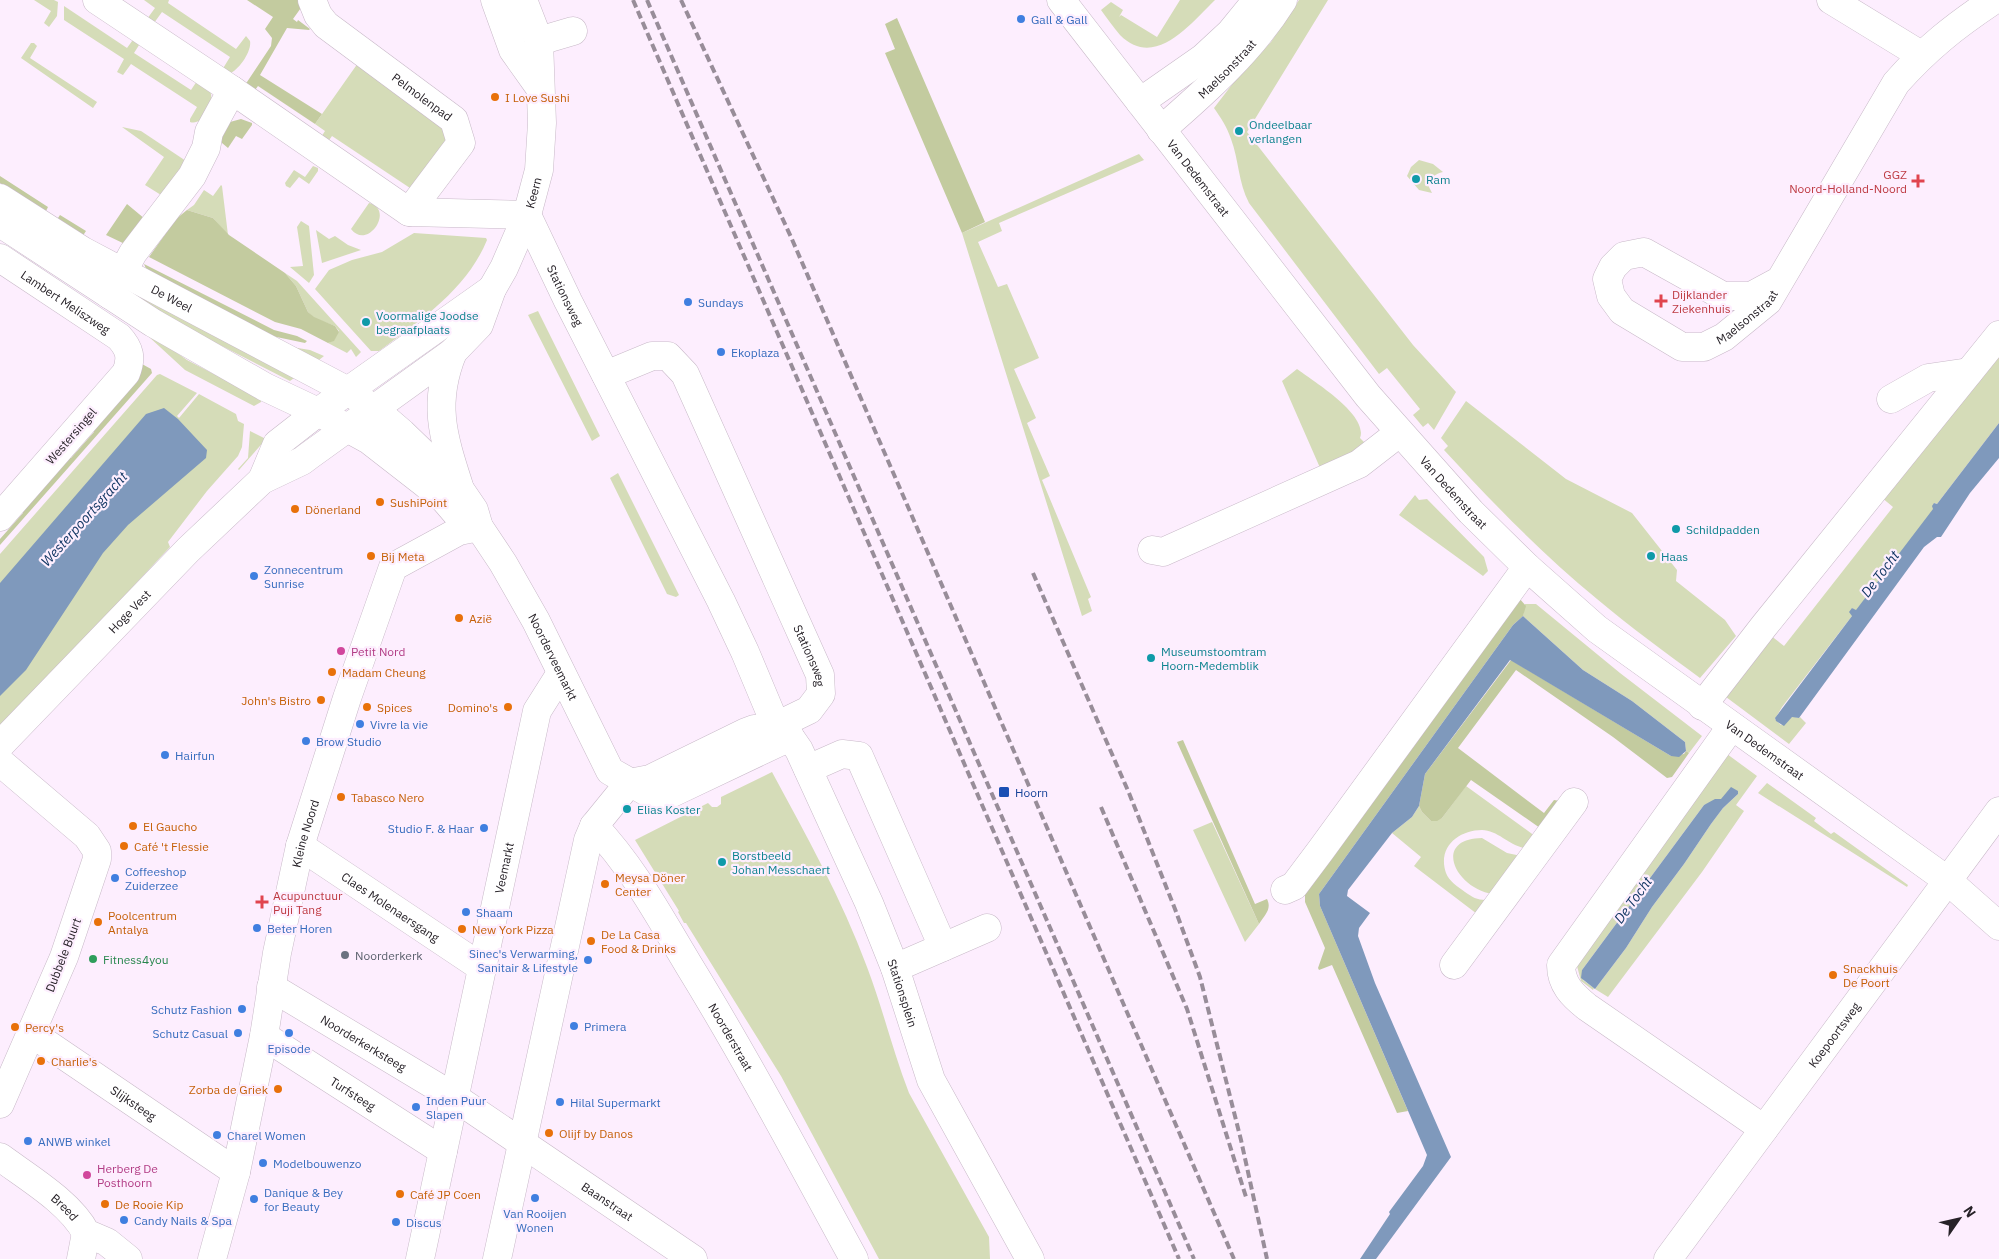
<svg xmlns="http://www.w3.org/2000/svg" width="1999" height="1259" viewBox="0 0 1999 1259" font-family="'IBM Plex Sans',sans-serif">
	<style>
		.green { fill: #d5dcb8 }
		.forest { fill: #c3cb9f }
		.water { fill: #7f99bc }
		.lines { fill: none; stroke-linecap: round; stroke-linejoin: round }
		.minor-casing { stroke: #c8b9c8; stroke-width: 29 }
		.minor { stroke: #fff; stroke-width: 28 }
		.rail { stroke: #988d99; stroke-width: 4; stroke-dasharray: 8 4; stroke-linecap: butt }
		.shop-dot { fill: #3f7fe0; stroke: #fdeefe; stroke-width: 2 }
		.food-dot { fill: #e8710a; stroke: #fdeefe; stroke-width: 2 }
		.culture-dot { fill: #0f9aa8; stroke: #fdeefe; stroke-width: 2 }
		.health-dot { fill: #e0444e; stroke: #fdeefe; stroke-width: 2 }
		.hotel-dot { fill: #d1479c; stroke: #fdeefe; stroke-width: 2 }
		.transit-dot { fill: #1a4fb4; stroke: #fdeefe; stroke-width: 2 }
		.worship-dot { fill: #6b7280; stroke: #fdeefe; stroke-width: 2 }
		.leisure-dot { fill: #2e9e5b; stroke: #fdeefe; stroke-width: 2 }
		.labels { text-anchor: middle; dominant-baseline: central; stroke-width: 4.5; stroke-linejoin: round; paint-order: stroke }
		.shop-label { font-size: 12px; fill: #366cbe; stroke: #fdeefe; text-anchor: start }
		.street-label { font-size: 12px; fill: #272228; stroke: #fdeefe }
		.food-label { font-size: 12px; fill: #c56008; stroke: #fdeefe; text-anchor: start }
		.culture-label { font-size: 12px; fill: #0d838f; stroke: #fdeefe; text-anchor: start }
		.health-label { font-size: 12px; fill: #be3a42; stroke: #fdeefe; text-anchor: start }
		.hotel-label { font-size: 12px; fill: #b23c85; stroke: #fdeefe; text-anchor: start }
		.transit-label { font-size: 12px; fill: #164399; stroke: #fdeefe; text-anchor: start }
		.worship-label { font-size: 12px; fill: #5b616d; stroke: #fdeefe; text-anchor: start }
		.leisure-label { font-size: 12px; fill: #27864d; stroke: #fdeefe; text-anchor: start }
		.water-label { font-size: 14px; font-style: italic; fill: #113663; stroke: #fdeefe }
	</style>
	<rect width="100%" height="100%" fill="#fdeefe"/>
	<path class="green" d="M34,0H54L58,2L57,16L49,27L44,23L51,11Z
		M144,0H169L168,3L236,49L246,36L250,41C252,51 239,70 229,74L222,70L230,57L162,12L154,23L147,19L155,8Z
		M1180,0H1215C1190,24 1155,70 1120,35C1113,27 1107,18 1101,10L1111,2L1123,10L1119,17L1121,15L1157,37Z
		M1299,0H1328L1247,132L1413,345L1456,392L1434,430L1428,423L1423,427L1413,415L1420,409L1387,368L1379,374L1249,203C1238,182 1239,160 1231,139C1227,127 1221,118 1214,108L1234,82L1271,42Z
		M64,6L127,48L135,37L141,42L134,53L191,90L199,78C203,82 210,88 211,94C213,105 203,126 190,122V119L197,107L131,64L123,75L117,72L124,59L64,20Z
		M31,43H34L37,46L30,58L97,102L93,108L21,58Z
		M358,63L445,125L448,143L410,188L332,136L325,146L318,142L325,131L315,124Z
		M122,127L141,131L186,161L161,195L145,185L164,157Z
		M1139,154L1144,160L999,223L1002,231L978,242L998,287L1007,284L1039,358L1014,369L1036,418L1027,423L1050,476L1042,480L1091,597L1088,599L1092,611L1082,616L962,233Z
		M1419,160L1433,164L1443,172C1435,174 1431,177 1428,185L1432,193L1419,190L1407,176L1411,167Z
		M313,166L318,168V171L309,184L299,177L290,188L286,186L285,183L294,170L305,177Z
		M221,185L222,186L228,235L213,218L187,210L194,205L204,190L213,196Z
		M369,203C395,209 368,251 351,229Z
		M301,221L309,226L314,275L309,283L290,267L303,266L297,227Z
		M316,230L329,239L335,236L348,245L361,250L322,263Z
		M414,233L486,238L487,240C467,289 420,321 379,351H371L315,289L329,270L352,260L382,252Z
		M285,273L297,281L361,352L356,357L351,349L347,353L328,343L334,340L339,331L335,326L314,318L308,312L296,286Z
		M134,292L301,373L290,381L148,308Z
		M538,311L600,436L592,441L528,315Z
		M148,332L187,360L254,395L261,400V402L254,406L185,370L148,336L145,333Z
		M279,345L310,350L324,356L314,364Z
		M1999,351V423L1937,504L1934,503V509L1856,611L1852,608V616L1782,707L1775,719L1781,725L1792,716L1799,718L1800,717L1806,723L1789,744L1726,697L1770,635L1784,646L1893,507L1881,497Z
		M1297,369C1313,381 1369,415 1360,438L1366,444L1321,470L1282,381Z
		M160,374L197,393L177,416L179,418L199,394L236,414L238,421L244,424L242,447L238,456L207,491L168,542L170,547L0,729V554L157,375Z
		M1466,401L1566,479L1632,513L1677,570L1676,581L1725,620L1736,636L1700,678C1665,652 1630,627 1597,599C1542,554 1492,502 1444,450L1448,446L1441,438Z
		M250,431L266,439L239,470L238,469L248,458Z
		M618,473L679,595L676,597L667,594L610,478Z
		M1415,495L1419,500L1427,499L1484,557L1488,571L1483,576L1399,515Z
		M1525,604H1536L1620,673L1702,736L1689,753L1686,751L1685,742L1632,701L1583,670L1523,616Z
		M1727,754L1757,776L1736,805L1744,811L1702,872L1608,997L1595,989L1626,948L1652,907L1684,864L1711,824L1723,808L1738,794L1704,805L1582,970L1583,980L1594,988L1593,990L1581,981L1577,966Z
		M772,772C806,835 842,899 867,967C883,1009 893,1052 909,1093L989,1237L990,1259H879L781,1076L686,923H684L678,912L679,911L635,840L708,803L712,807H717L721,804V797Z
		M1767,783L1816,818L1814,821L1831,834L1834,832L1908,885L1907,887L1758,793Z
		M1466,786L1539,839L1524,848C1509,845 1497,830 1482,830C1459,830 1437,847 1446,873C1449,881 1458,887 1465,892C1472,897 1477,900 1486,900L1481,917L1414,866L1421,857L1392,833L1412,817L1419,806L1422,812L1431,821L1442,818Z
		M1212,822L1259,924L1245,942L1193,830Z
		M1482,838L1507,853L1526,857L1493,894C1456,889 1431,839 1482,838Z"/>
	<path class="forest" d="M247,0H301L303,5L293,19L297,22L298,20L310,29L309,30L287,28L260,75L322,114L315,124L258,86L250,97L245,85L271,46L272,38L265,29L273,17Z
		M897,18L985,222L962,233L885,53L895,49L885,24Z
		M241,119L252,123V125L242,139L236,136L228,148L222,143L220,136L230,122Z
		M0,176L48,207L45,213L0,183Z
		M127,204L145,219L127,245L106,235Z
		M187,210L213,218L229,235L285,273L296,286L308,312L314,317L335,326L339,332L334,341L328,343L301,329L275,322L149,257L176,219Z
		M60,215L86,231L82,237L56,221Z
		M144,264L274,330L297,336L307,341L305,343L267,335L147,271Z
		M142,364L151,369L152,373L0,545V539L23,513L22,504L62,458H71L94,432L93,424Z
		M1519,598L1526,606L1523,616L1513,625L1319,894L1320,906L1408,1111L1397,1113L1332,965L1319,970L1318,968L1325,948L1305,902V893Z
		M1511,660L1671,756L1684,754L1686,751L1689,753L1672,777L1667,778L1613,737L1516,670L1458,748L1544,813L1554,800L1560,801L1540,828L1471,780L1442,818L1437,821H1431L1422,812L1419,806L1425,774Z
		M1183,740L1255,904L1267,899C1272,909 1265,915 1259,924L1177,742Z"/>
	<path class="water" d="M164,408L178,419L207,450L206,458L128,525L103,553L26,670L0,696V583L146,414Z
		M1999,423V458L1970,493L1941,537H1937L1924,547L1799,718L1792,717L1784,726L1776,721L1775,718L1852,616L1849,612L1852,608L1856,610L1933,509L1932,506L1934,503L1937,504Z
		M1523,616L1583,670L1632,701L1685,742L1686,751L1679,757L1671,756L1510,660L1425,774L1419,806L1412,817L1392,833L1348,890L1347,896L1370,913L1359,928L1358,936L1375,983L1451,1157L1376,1259H1360L1390,1214L1389,1212L1423,1166L1427,1155L1320,906L1319,894L1513,625Z
		M1731,787L1738,791V794L1723,808L1711,824L1684,864L1652,907L1626,948L1595,989L1581,978L1582,970L1704,805L1715,799H1721Z"/>
	<g class="lines">
		<g class="minor-casing">
			<g id="minor">
				<path d="M97,0L232,90"/>
				<path id="s1" d="M312,0L318,15L326,25L454,120L461,143L409,212"/>
				<path d="M495,0L513,50L540,88"/>
				<path id="s2" d="M1061,0L1368,396L1471,512L1527,567L1597,629L1947,880L1999,926"/>
				<path d="M1831,0L1921,55"/>
				<path d="M539,41L573,31"/>
				<path d="M1140,102L1203,58L1230,33L1257,0"/>
				<path id="s3" d="M1161,130C1206,91 1251,51 1283,0"/>
				<path id="s4" d="M0,198L83,251L348,391L374,409L402,433L459,488L474,510L479,527L503,563L536,621L610,771L654,796L672,793L790,737"/>
				<path id="s5" d="M527,215L568,301L721,601L745,652L776,726"/>
				<path d="M0,223L153,323L265,387L318,412L369,440L423,482L444,499L456,513L467,520"/>
				<path id="s6" d="M0,258L119,337C130,349 132,358 126,373L0,517"/>
				<path id="s7" d="M1777,282L1751,296H1723L1644,252L1624,256L1613,267L1607,279L1611,296L1622,311L1682,347H1704L1724,337L1768,301L1896,83C1927,48 1955,26 1994,0"/>
				<path d="M110,295L133,253L192,176L206,148L209,132L232,90L409,212L527,215"/>
				<path d="M453,352C432,403 443,436 459,486"/>
				<path id="s8" d="M606,375L652,356H668L685,374L820,675L821,694L809,710L776,726L754,729L746,732L650,779L629,783"/>
				<path d="M1891,399L1928,378L1969,372"/>
				<path d="M262,480L277,444L318,412L492,289"/>
				<path d="M1152,550L1163,552L1359,464L1399,433"/>
				<path d="M1702,706L1764,626L1999,335"/>
				<path id="s9" d="M776,726L790,737L799,750L869,903L895,968L931,1080L1030,1259"/>
				<path d="M1731,727L1561,965C1561,984 1572,995 1587,1007L1764,1129"/>
				<path id="s10" d="M0,745L188,550L262,480L302,461L310,455L453,352L479,325L492,289L504,268L527,215L539,170L542,123L539,41L523,0"/>
				<path d="M0,762L87,836L97,851V859L64,957L0,1104"/>
				<path d="M808,769L842,754L859,756L943,947"/>
				<path id="s11" d="M594,826C633,867 659,916 688,964C747,1060 800,1160 854,1259"/>
				<path id="s12" d="M300,846L481,967"/>
				<path d="M1285,890L1294,886L1321,850L1527,567"/>
				<path d="M1454,965L1574,802"/>
				<path d="M895,968L987,928"/>
				<path id="s13" d="M271,987L454,1097L693,1259"/>
				<path id="s14" d="M31,1033L236,1172"/>
				<path id="s15" d="M264,1036L443,1151"/>
				<path id="s16" d="M0,1157C27,1177 71,1203 86,1233L107,1242L128,1259"/>
				<path d="M81,1259L86,1233"/>
				<path id="s17" d="M212,1259L236,1172L264,1036L277,953L300,846L347,698L393,567L459,531L479,527"/>
				<path id="s18" d="M420,1259L537,711L561,673"/>
				<path d="M497,1259L588,840L594,826L629,783"/>
				<path id="s19" d="M1668,1259L1999,811"/>
			</g>
		</g>
		<use href="#minor" class="minor"/>
		<path class="rail" d="M633,0L1179,1259
			M647,0L1194,1259
			M681,0L791,237L1234,1259
			M1033,573L1129,793L1175,909L1200,977L1241,1140L1267,1259
			M1101,807L1187,1009L1246,1197"/>
	</g>
	<g class="shop-dot">
		<circle cx="1021" cy="19" r="5"/>
		<circle cx="688" cy="302" r="5"/>
		<circle cx="721" cy="352" r="5"/>
		<circle cx="254" cy="576" r="5"/>
		<circle cx="360" cy="724" r="5"/>
		<circle cx="306" cy="741" r="5"/>
		<circle cx="165" cy="755" r="5"/>
		<circle cx="484" cy="828" r="5"/>
		<circle cx="115" cy="878" r="5"/>
		<circle cx="466" cy="912" r="5"/>
		<circle cx="257" cy="928" r="5"/>
		<circle cx="588" cy="960" r="5"/>
		<circle cx="242" cy="1009" r="5"/>
		<circle cx="574" cy="1026" r="5"/>
		<circle cx="238" cy="1033" r="5"/>
		<circle cx="289" cy="1033" r="5"/>
		<circle cx="560" cy="1102" r="5"/>
		<circle cx="416" cy="1107" r="5"/>
		<circle cx="217" cy="1135" r="5"/>
		<circle cx="28" cy="1141" r="5"/>
		<circle cx="263" cy="1163" r="5"/>
		<circle cx="535" cy="1198" r="5"/>
		<circle cx="254" cy="1199" r="5"/>
		<circle cx="124" cy="1220" r="5"/>
		<circle cx="396" cy="1222" r="5"/>
	</g>
	<g class="food-dot">
		<circle cx="495" cy="97" r="5"/>
		<circle cx="380" cy="502" r="5"/>
		<circle cx="295" cy="509" r="5"/>
		<circle cx="371" cy="556" r="5"/>
		<circle cx="459" cy="618" r="5"/>
		<circle cx="332" cy="672" r="5"/>
		<circle cx="321" cy="700" r="5"/>
		<circle cx="367" cy="707" r="5"/>
		<circle cx="508" cy="707" r="5"/>
		<circle cx="341" cy="797" r="5"/>
		<circle cx="133" cy="826" r="5"/>
		<circle cx="124" cy="846" r="5"/>
		<circle cx="605" cy="884" r="5"/>
		<circle cx="98" cy="922" r="5"/>
		<circle cx="462" cy="929" r="5"/>
		<circle cx="591" cy="941" r="5"/>
		<circle cx="1833" cy="975" r="5"/>
		<circle cx="15" cy="1027" r="5"/>
		<circle cx="41" cy="1061" r="5"/>
		<circle cx="278" cy="1089" r="5"/>
		<circle cx="549" cy="1133" r="5"/>
		<circle cx="400" cy="1194" r="5"/>
		<circle cx="105" cy="1204" r="5"/>
	</g>
	<g class="culture-dot">
		<circle cx="1239" cy="131" r="5"/>
		<circle cx="1416" cy="179" r="5"/>
		<circle cx="366" cy="322" r="5"/>
		<circle cx="1676" cy="529" r="5"/>
		<circle cx="1651" cy="556" r="5"/>
		<circle cx="1151" cy="658" r="5"/>
		<circle cx="627" cy="809" r="5"/>
		<circle cx="722" cy="862" r="5"/>
	</g>
	<g class="health-dot">
		<path d="M1915.5 173.5h5v5h5v5h-5v5h-5v-5h-5v-5h5z"/>
		<path d="M1658.5 293.5h5v5h5v5h-5v5h-5v-5h-5v-5h5z"/>
		<path d="M259.5 894.5h5v5h5v5h-5v5h-5v-5h-5v-5h5z"/>
	</g>
	<g class="hotel-dot">
		<circle cx="341" cy="651" r="5"/>
		<circle cx="87" cy="1175" r="5"/>
	</g>
	<rect class="transit-dot" x="998" y="786" width="12" height="12" rx="2.5"/>
	<circle class="worship-dot" cx="345" cy="955" r="5"/>
	<circle class="leisure-dot" cx="93" cy="959" r="5"/>
	<g class="labels">
		<g class="shop-label">
			<text x="1031" y="19">Gall &amp; Gall</text>
			<text x="698" y="302">Sundays</text>
			<text x="731" y="352">Ekoplaza</text>
			<text x="264" y="569">Zonnecentrum<tspan x="264" dy="14">Sunrise</tspan></text>
			<text x="370" y="724">Vivre la vie</text>
			<text x="316" y="741">Brow Studio</text>
			<text x="175" y="755">Hairfun</text>
			<text x="474" y="828" text-anchor="end">Studio F. &amp; Haar</text>
			<text x="125" y="871">Coffeeshop<tspan x="125" dy="14">Zuiderzee</tspan></text>
			<text x="476" y="912">Shaam</text>
			<text x="267" y="928">Beter Horen</text>
			<text x="578" y="953" text-anchor="end">Sinec's Verwarming,<tspan x="578" dy="14">Sanitair &amp; Lifestyle</tspan></text>
			<text x="232" y="1009" text-anchor="end">Schutz Fashion</text>
			<text x="584" y="1026">Primera</text>
			<text x="228" y="1033" text-anchor="end">Schutz Casual</text>
			<text x="289" y="1048" text-anchor="middle">Episode</text>
			<text x="426" y="1100">Inden Puur<tspan x="426" dy="14">Slapen</tspan></text>
			<text x="570" y="1102">Hilal Supermarkt</text>
			<text x="227" y="1135">Charel Women</text>
			<text x="38" y="1141">ANWB winkel</text>
			<text x="273" y="1163">Modelbouwenzo</text>
			<text x="264" y="1192">Danique &amp; Bey<tspan x="264" dy="14">for Beauty</tspan></text>
			<text x="535" y="1213" text-anchor="middle">Van Rooijen<tspan x="535" dy="14">Wonen</tspan></text>
			<text x="134" y="1220">Candy Nails &amp; Spa</text>
			<text x="406" y="1222">Discus</text>
		</g>
		<g class="street-label">
			<text stroke="none"><textPath href="#s3" startOffset="90">Maelsonstraat</textPath></text>
			<text stroke="none"><textPath href="#s1" startOffset="149">Pelmolenpad</textPath></text>
			<text stroke="none"><textPath href="#s2" startOffset="225">Van Dedemstraat</textPath></text>
			<text stroke="none"><textPath href="#s10" startOffset="784">Keern</textPath></text>
			<text stroke="none"><textPath href="#s5" startOffset="89">Stationsweg</textPath></text>
			<text stroke="none"><textPath href="#s4" startOffset="199">De Weel</textPath></text>
			<text stroke="none"><textPath href="#s6" startOffset="79">Lambert Meliszweg</textPath></text>
			<text stroke="none"><textPath href="#s7" startOffset="378">Maelsonstraat</textPath></text>
			<text transform="translate(71 436) rotate(-49)">Westersingel</text>
			<text stroke="none"><textPath href="#s2" startOffset="630">Van Dedemstraat</textPath></text>
			<text stroke="none"><textPath href="#s10" startOffset="186">Hoge Vest</textPath></text>
			<text stroke="none"><textPath href="#s8" startOffset="399">Stationsweg</textPath></text>
			<text stroke="none"><textPath href="#s4" startOffset="740">Noorderveemarkt</textPath></text>
			<text stroke="none"><textPath href="#s2" startOffset="1035">Van Dedemstraat</textPath></text>
			<text stroke="none"><textPath href="#s17" startOffset="436">Kleine Noord</textPath></text>
			<text stroke="none"><textPath href="#s18" startOffset="400">Veemarkt</textPath></text>
			<text stroke="none"><textPath href="#s12" startOffset="109">Claes Molenaersgang</textPath></text>
			<text transform="translate(63 955) rotate(-69)">Dubbele Buurt</text>
			<text stroke="none"><textPath href="#s9" startOffset="298">Stationsplein</textPath></text>
			<text stroke="none"><textPath href="#s19" startOffset="279">Koepoortsweg</textPath></text>
			<text stroke="none"><textPath href="#s11" startOffset="252">Noorderstraat</textPath></text>
			<text stroke="none"><textPath href="#s13" startOffset="108">Noorderkerksteeg</textPath></text>
			<text stroke="none"><textPath href="#s15" startOffset="106">Turfsteeg</textPath></text>
			<text stroke="none"><textPath href="#s14" startOffset="124">Slijksteeg</textPath></text>
			<text stroke="none"><textPath href="#s13" startOffset="399">Baanstraat</textPath></text>
			<text stroke="none"><textPath href="#s16" startOffset="82">Breed</textPath></text>
		</g>
		<g class="food-label">
			<text x="505" y="97">I Love Sushi</text>
			<text x="390" y="502">SushiPoint</text>
			<text x="305" y="509">Dönerland</text>
			<text x="381" y="556">Bij Meta</text>
			<text x="469" y="618">Azië</text>
			<text x="342" y="672">Madam Cheung</text>
			<text x="311" y="700" text-anchor="end">John's Bistro</text>
			<text x="377" y="707">Spices</text>
			<text x="498" y="707" text-anchor="end">Domino's</text>
			<text x="351" y="797">Tabasco Nero</text>
			<text x="143" y="826">El Gaucho</text>
			<text x="134" y="846">Café 't Flessie</text>
			<text x="615" y="877">Meysa Döner<tspan x="615" dy="14">Center</tspan></text>
			<text x="108" y="915">Poolcentrum<tspan x="108" dy="14">Antalya</tspan></text>
			<text x="472" y="929">New York Pizza</text>
			<text x="601" y="934">De La Casa<tspan x="601" dy="14">Food &amp; Drinks</tspan></text>
			<text x="1843" y="968">Snackhuis<tspan x="1843" dy="14">De Poort</tspan></text>
			<text x="25" y="1027">Percy's</text>
			<text x="51" y="1061">Charlie's</text>
			<text x="268" y="1089" text-anchor="end">Zorba de Griek</text>
			<text x="559" y="1133">Olijf by Danos</text>
			<text x="410" y="1194">Café JP Coen</text>
			<text x="115" y="1204">De Rooie Kip</text>
		</g>
		<g class="culture-label">
			<text x="1249" y="124">Ondeelbaar<tspan x="1249" dy="14">verlangen</tspan></text>
			<text x="1426" y="179">Ram</text>
			<text x="376" y="315">Voormalige Joodse<tspan x="376" dy="14">begraafplaats</tspan></text>
			<text x="1686" y="529">Schildpadden</text>
			<text x="1661" y="556">Haas</text>
			<text x="1161" y="651">Museumstoomtram<tspan x="1161" dy="14">Hoorn-Medemblik</tspan></text>
			<text x="637" y="809">Elias Koster</text>
			<text x="732" y="855">Borstbeeld<tspan x="732" dy="14">Johan Messchaert</tspan></text>
		</g>
		<g class="health-label">
			<text x="1907" y="174" text-anchor="end">GGZ<tspan x="1907" dy="14">Noord-Holland-Noord</tspan></text>
			<text x="1672" y="294">Dijklander<tspan x="1672" dy="14">Ziekenhuis</tspan></text>
			<text x="273" y="895">Acupunctuur<tspan x="273" dy="14">Puji Tang</tspan></text>
		</g>
		<g class="hotel-label">
			<text x="351" y="651">Petit Nord</text>
			<text x="97" y="1168">Herberg De<tspan x="97" dy="14">Posthoorn</tspan></text>
		</g>
		<g class="transit-label">
			<text x="1015" y="792">Hoorn</text>
		</g>
		<g class="worship-label">
			<text x="355" y="955">Noorderkerk</text>
		</g>
		<g class="leisure-label">
			<text x="103" y="959">Fitness4you</text>
		</g>
		<g class="water-label">
			<text transform="translate(84 519) rotate(-48)">Westerpoortsgracht</text>
			<text transform="translate(1880 574) rotate(-53)">De Tocht</text>
			<text transform="translate(1633 900) rotate(-54)">De Tocht</text>
		</g>
	</g>
	<g transform="translate(1959 1219) rotate(56)" stroke="#fdeefe" stroke-width="4" paint-order="stroke">
	<path d="M0-4L9 19L0 12L-9 19Z" fill="#272228"/>
	<text y="-8" font-size="14" font-weight="bold" text-anchor="middle" fill="#272228">N</text>
	</g>
</svg>
